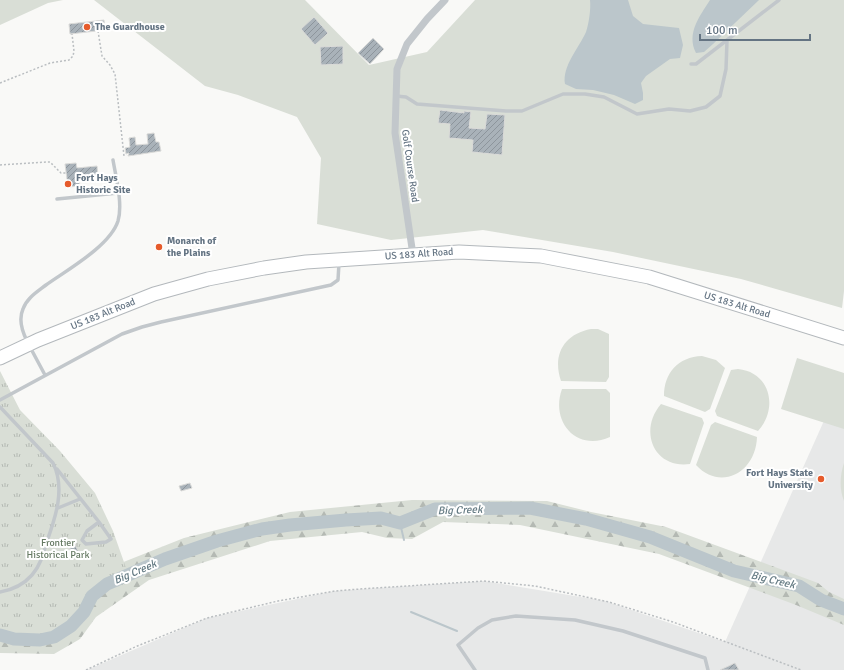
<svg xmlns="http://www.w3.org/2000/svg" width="844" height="670" viewBox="0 0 844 670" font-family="Signika,sans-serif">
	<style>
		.built { fill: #e7e8e8 }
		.grass { fill: #d9ded6 }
		.forest { fill: url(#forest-firs) }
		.park { fill: url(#park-tufts) }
		.water { fill: #bbc6cb }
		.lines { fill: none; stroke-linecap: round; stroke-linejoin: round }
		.stream { stroke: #bbc6cb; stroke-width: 2 }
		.river { stroke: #bbc6cb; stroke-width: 13 }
		.building { fill: url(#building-hatch); stroke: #dbdbd9 }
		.highway-casing { stroke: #b3b8bc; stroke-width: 15 }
		.path { stroke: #babec1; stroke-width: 1.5; stroke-dasharray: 2 2; stroke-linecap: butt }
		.lane { stroke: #c2c7cb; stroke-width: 3.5 }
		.street { stroke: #c2c7cb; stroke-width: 7 }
		.highway { stroke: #fff; stroke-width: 13 }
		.poi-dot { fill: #e65b2b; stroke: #fff; stroke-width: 1.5 }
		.labels { text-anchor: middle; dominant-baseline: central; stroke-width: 4; stroke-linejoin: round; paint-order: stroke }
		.poi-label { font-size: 10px; font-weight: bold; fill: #647483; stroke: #fff; text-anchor: start }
		.street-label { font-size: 10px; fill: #647483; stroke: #fff }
		.park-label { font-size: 10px; fill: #667a63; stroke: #fff }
		.water-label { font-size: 11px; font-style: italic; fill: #647a83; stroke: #fff }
	</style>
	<defs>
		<pattern id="forest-firs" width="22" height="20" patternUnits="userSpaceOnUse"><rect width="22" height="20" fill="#d9ded6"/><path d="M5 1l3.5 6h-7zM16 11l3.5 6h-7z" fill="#b4b9b3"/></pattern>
		<pattern id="park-tufts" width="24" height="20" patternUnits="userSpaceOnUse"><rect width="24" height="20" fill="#d9ded6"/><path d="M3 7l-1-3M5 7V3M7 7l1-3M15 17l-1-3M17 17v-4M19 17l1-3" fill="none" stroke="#b4b9b3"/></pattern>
		<pattern id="building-hatch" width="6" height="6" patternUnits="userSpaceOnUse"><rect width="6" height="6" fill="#a9b2b9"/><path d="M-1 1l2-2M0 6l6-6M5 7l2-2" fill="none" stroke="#8d959c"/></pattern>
	</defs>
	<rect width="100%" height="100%" fill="#f9f9f7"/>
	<path class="built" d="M844,376V670H87L207,618L335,591L484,581L605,601L725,642Z"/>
	<path class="grass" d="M0,0H63L48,3L0,25Z
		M94,0H305L369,65L427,52L475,0H844V291L842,308L741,279L613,252L483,230L391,240L317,224L321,158L297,117L238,95L205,86Z
		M591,329H598L609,334V377L606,382L561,381C552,355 564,334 591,329Z
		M702,356L716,360L725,368L710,409L705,412L664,396C664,373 678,357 702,356Z
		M797,358L844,373V429L781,409Z
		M738,369C770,372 779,408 758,431L717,416L715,411L731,370Z
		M562,389H606L610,393V437C577,452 550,422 562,389Z
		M661,404L702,418L704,423L690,464C654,469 638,431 661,404Z
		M715,422L757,437C756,472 721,492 696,465L711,425Z
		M844,463V501C839,489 840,475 844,463Z"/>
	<path class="forest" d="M412,500L547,501L591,512L666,527L818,583L829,592L844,599V625L796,605L659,554L520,525L443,522L412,539L387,538L362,532L270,541L149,580L96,617L80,639L54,654L0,653V611L184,538L290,512Z"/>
	<path class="park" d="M0,371L20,410L60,451L95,493L113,531L131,582L92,596C90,601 87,608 84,612C63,641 32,645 0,635Z"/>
	<path class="water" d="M590,0H628L633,16L643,24L679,28L683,45L680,58L670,59L646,76L641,83L643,93V100L635,104L614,95L593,90L576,89L565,84C562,66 579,48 586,32C589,23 591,9 590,0Z
		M710,0H759L713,44L704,52L696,53C686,33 700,16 710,0Z"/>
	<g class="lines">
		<path class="stream" d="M400,523L404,540
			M411,612L457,631"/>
		<path class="river" d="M0,635L14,639L40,640L54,637L71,626L84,612L92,596L107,584L165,559L217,541L262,529L290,525L346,520L381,518L400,523L435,509L530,508L586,519L650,537L734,571L799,586L821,600L844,609"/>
	</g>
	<path class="building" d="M314,17L328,33L315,45L301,29Z
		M104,20L105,30L70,34L69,24Z
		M373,38L384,49L370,64L358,53Z
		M343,46V64L321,65L320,47Z
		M440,110L464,113V111L471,112L469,128L485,129L487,114L505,115L502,155L472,152L473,140L449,138L450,124L438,123Z
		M154,133L156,142H159L161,151L128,156L129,153L126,154L125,148L130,147L129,138L135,137L136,145L148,144L147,134Z
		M76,163L77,168L97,166L98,177L79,180L80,186L68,187L65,164Z
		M190,483L192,488L181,491L179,486Z
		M75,545L79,552L73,555L69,549Z
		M735,663L739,670H720Z"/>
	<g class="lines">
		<g class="highway-casing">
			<path id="highway" d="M0,358L38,340L154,294L208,279L264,268L306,262L459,252L541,256L649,277L844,338"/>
		</g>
		<path class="path" d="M98,31L102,56L110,65L115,74L124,156
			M0,83L50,63L69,60L73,56L74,51L72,34
			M0,165L46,162H50L61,173H66
			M86,670L135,647L207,618L278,601L335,591L360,589L484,581L535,586L609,602L673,622L801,670"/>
		<path class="lane" d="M691,64H696L779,0
			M396,96L406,97L417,104L506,111H522L563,94H585L604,97L637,114L669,109L690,111L706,107L720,96L726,69L727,41
			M57,199L118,193
			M27,341C22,331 18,320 23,309C27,298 37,292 46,285C67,270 110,246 118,221C123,204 116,178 113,160
			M30,347L45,375
			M0,400L122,334L142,327L161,322L331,285L338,280L339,263
			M0,407L53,463C66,489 55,519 46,544C43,555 40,566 32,575C24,584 12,590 0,592
			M57,469L99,522L111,539L106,542L86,544L82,540L87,531L99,522
			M58,508L80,499
			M475,670L458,645L478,628L492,620L516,616L575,620L623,631L705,658L708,670"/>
		<path class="street" d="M413,255L395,133L397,69L407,44L427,19L445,0"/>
		<use href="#highway" class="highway"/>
	</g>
	<g class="poi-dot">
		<circle cx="87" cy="27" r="4"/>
		<circle cx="68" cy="184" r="4"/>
		<circle cx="159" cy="247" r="4"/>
		<circle cx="821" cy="479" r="4"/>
	</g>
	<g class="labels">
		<g class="poi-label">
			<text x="95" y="27">The Guardhouse</text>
			<text x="76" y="178">Fort Hays<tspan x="76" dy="12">Historic Site</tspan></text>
			<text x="167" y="241">Monarch of<tspan x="167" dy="12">the Plains</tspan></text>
			<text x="813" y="473" text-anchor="end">Fort Hays State<tspan x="813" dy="12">University</tspan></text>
		</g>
		<g class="street-label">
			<text transform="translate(410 166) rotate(82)">Golf Course Road</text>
			<text transform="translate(419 254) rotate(-4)">US 183 Alt Road</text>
			<text transform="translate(737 305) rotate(17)">US 183 Alt Road</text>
			<text transform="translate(103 314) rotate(-22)">US 183 Alt Road</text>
		</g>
		<g class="park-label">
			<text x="58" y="543">Frontier<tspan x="58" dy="12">Historical Park</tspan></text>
		</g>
		<g class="water-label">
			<text transform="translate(460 510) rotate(-2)">Big Creek</text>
			<text transform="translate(135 572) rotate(-23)">Big Creek</text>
			<text transform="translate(773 580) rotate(13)">Big Creek</text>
		</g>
	</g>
	<path d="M700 34v6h110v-6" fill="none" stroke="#647483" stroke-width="2"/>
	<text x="706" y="34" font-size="12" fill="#647483" stroke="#ffffff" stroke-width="3" paint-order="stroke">100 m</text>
</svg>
